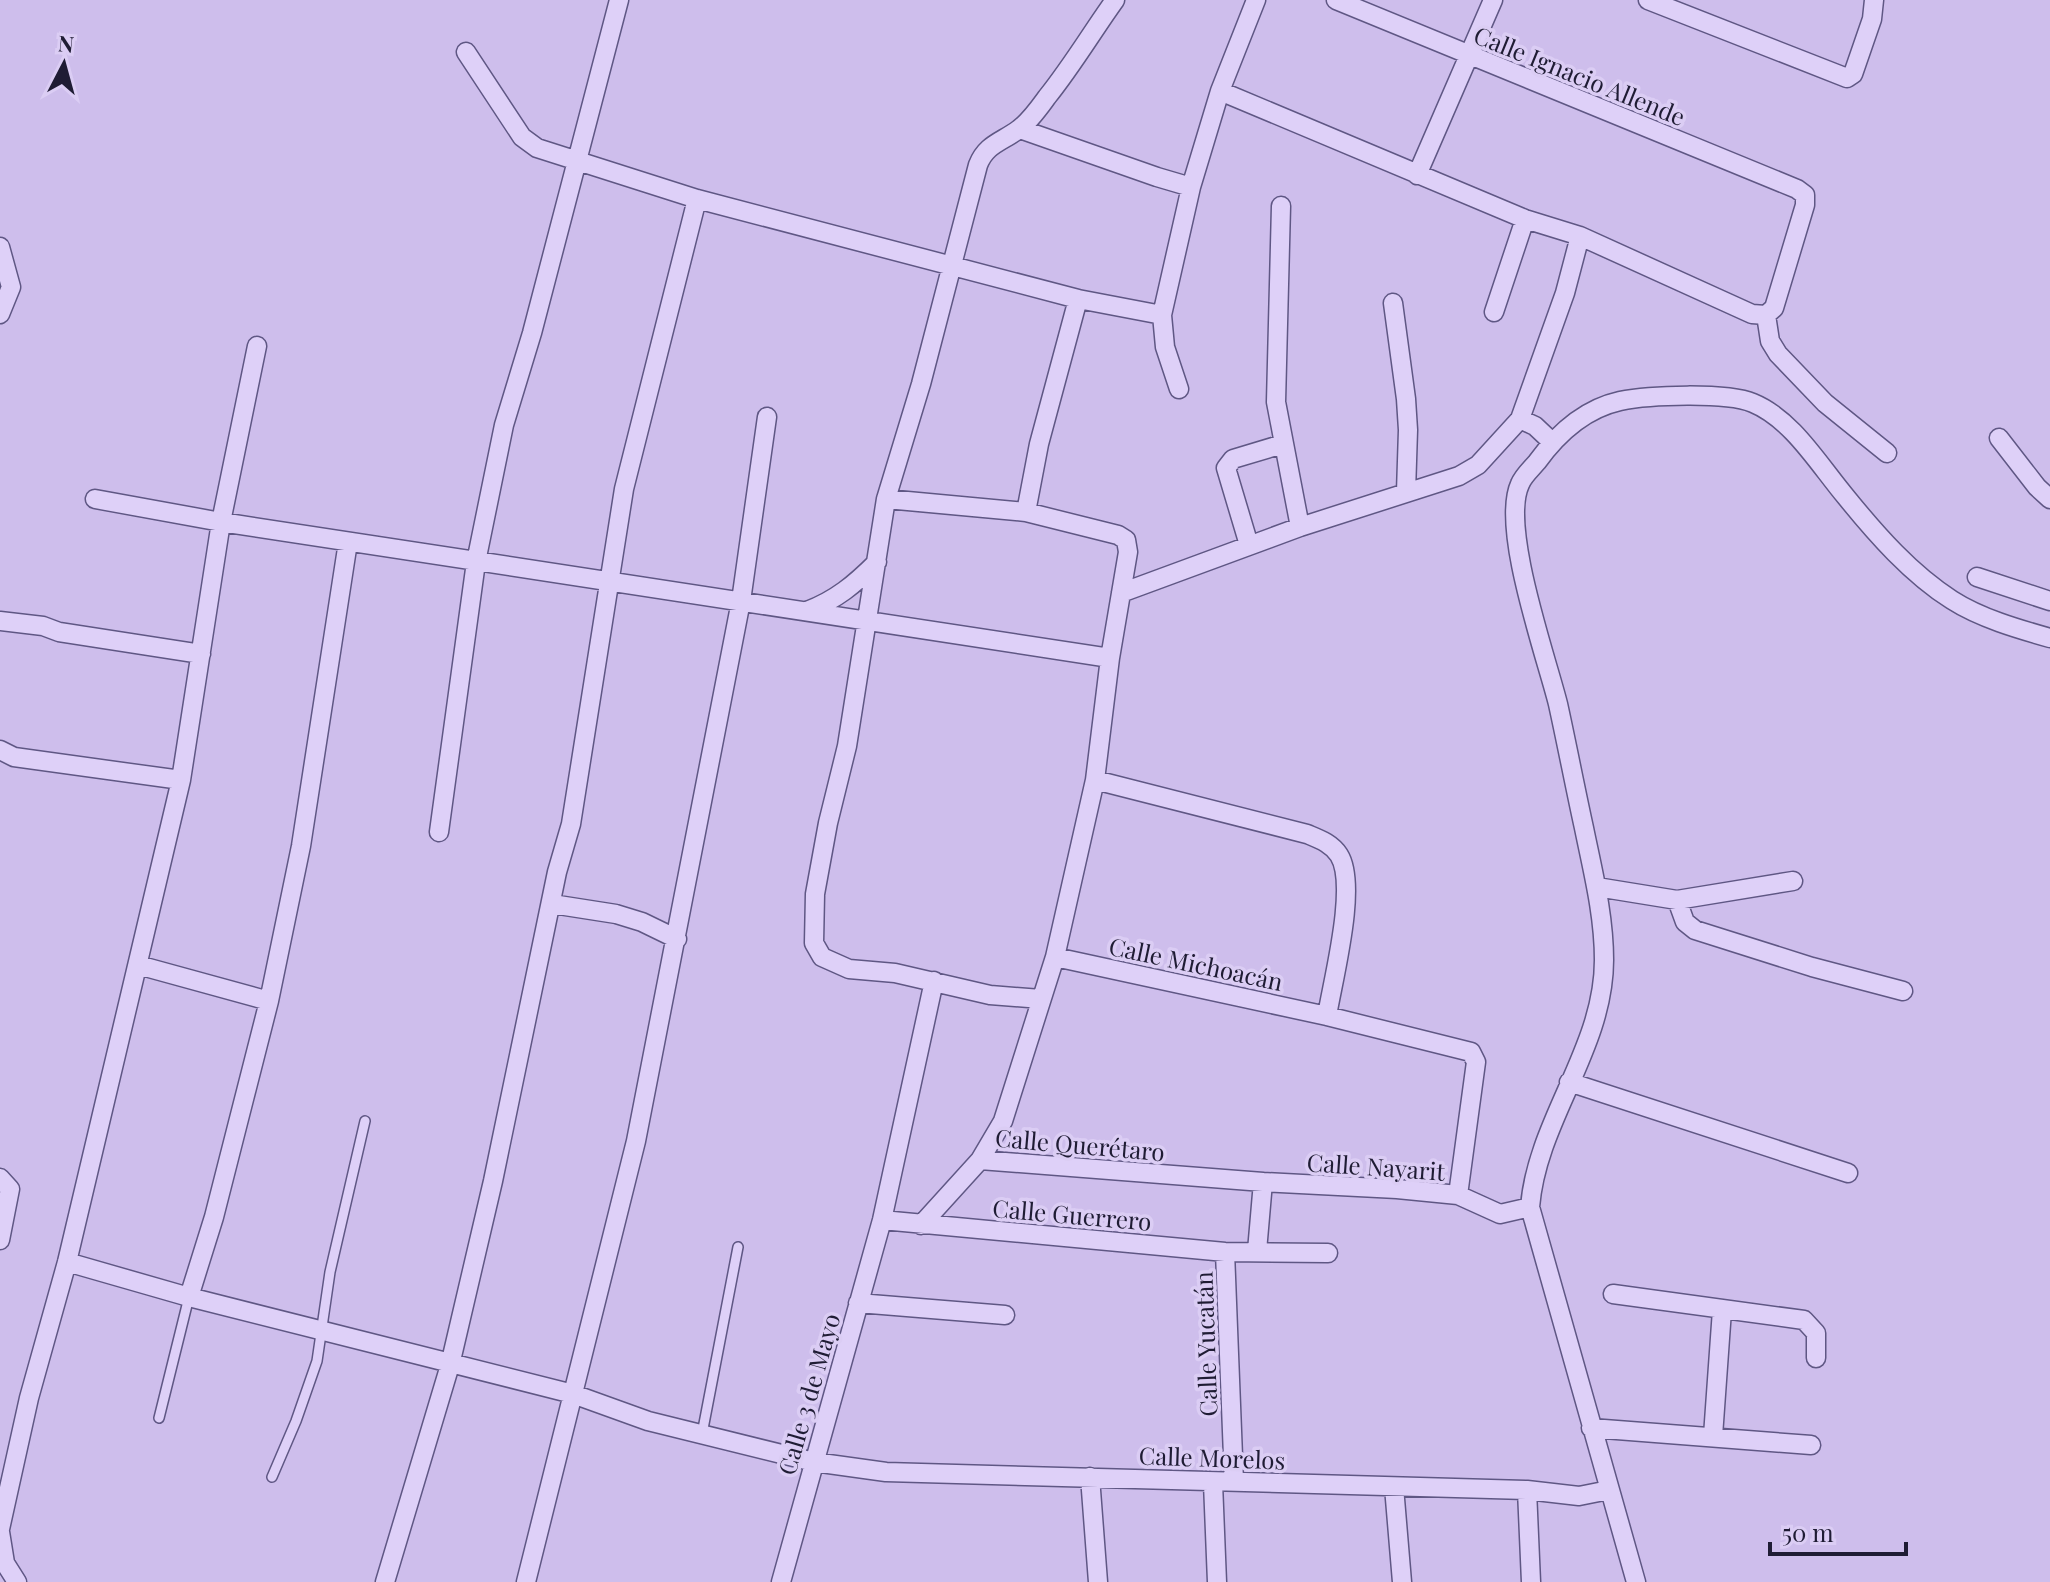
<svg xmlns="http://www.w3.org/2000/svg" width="2050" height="1582" viewBox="0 0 2050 1582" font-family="'Playfair Display',serif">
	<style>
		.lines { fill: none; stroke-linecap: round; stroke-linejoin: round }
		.lane-casing { stroke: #5f5784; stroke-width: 12 }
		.street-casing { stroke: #5f5784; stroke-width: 21 }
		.lane { stroke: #ded0f8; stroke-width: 9 }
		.street { stroke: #ded0f8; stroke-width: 18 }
		.labels { text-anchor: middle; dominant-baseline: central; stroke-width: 7; stroke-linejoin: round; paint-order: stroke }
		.street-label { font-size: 24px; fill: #1f1c34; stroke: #dbcdf4 }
	</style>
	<rect width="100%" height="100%" fill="#cebeec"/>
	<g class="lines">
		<g class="lane-casing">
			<path id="lane" d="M159,1418L189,1297
				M702,1434L738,1247
				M272,1477L296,1421L317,1361L330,1272L365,1121"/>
		</g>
		<g class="street-casing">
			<path id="street" d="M1648,0L1847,78L1853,74L1872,19L1874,0
				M466,52L522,137L537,148L697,199L1078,299L1162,315L1191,187L1220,91L1256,0
				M1220,91L1525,219L1580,236L1752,314L1766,315L1774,308L1805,205V195L1797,189L1336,0
				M1020,129L1157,177L1191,187
				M1417,175L1493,0
				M1281,206L1276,402L1300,527
				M0,247L11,287L0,314
				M1393,303L1406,399L1408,430L1406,492
				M1494,312L1525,219
				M1162,315L1165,347L1179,389
				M1766,315L1770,341L1778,354L1825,403L1887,453
				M1520,419L1535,426L1552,442
				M1999,438L2037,487L2050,499
				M95,499L221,522L1110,658
				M886,499L1026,512L1118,535L1126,540L1128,552L1110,658L1095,780L1055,957L1003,1121L980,1160L921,1225
				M1026,512L1039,444L1078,299
				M1249,545L1226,468L1233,459L1283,444
				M1977,577L2050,601
				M1121,593L1300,527L1459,476L1478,465L1520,419L1565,293L1580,236
				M807,611C836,600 855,584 877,562
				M0,621L43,626L59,632L201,654
				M0,750L14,757L181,780
				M1095,780L1307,834C1319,839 1331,843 1339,855C1358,885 1333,979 1327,1016
				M439,832L476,562L504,425L532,333L619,0
				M1597,887L1677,900L1793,881
				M1677,900L1685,922L1695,930L1812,967L1903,991
				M552,904L616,914L642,922L677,939
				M1055,957L1327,1016L1471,1052L1476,1062L1458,1195
				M138,965L269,1001
				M1041,999L990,995L895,973L849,969L822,957L814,943L815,894L828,823L847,746L886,499L921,384L978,165C986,144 1002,142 1019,129C1030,121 1039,108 1047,97C1072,66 1092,32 1115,0
				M1569,1082L1848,1173
				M980,1160L1263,1182L1397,1189L1458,1195L1500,1214L1530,1207
				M0,1178L10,1189L0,1240
				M882,1220L1225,1252L1328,1253
				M1257,1251L1263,1182
				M1225,1252L1234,1482
				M67,1262L189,1297L573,1394L648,1421L814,1462L886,1472L1527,1490L1579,1496L1609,1490
				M1613,1294L1804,1320L1816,1333V1358
				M189,1297L214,1217L269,1001L301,846L348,542
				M858,1303L1005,1315
				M1591,1428L1811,1445
				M1713,1436L1722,1310
				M1090,1477L1098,1582
				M1213,1483L1217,1582
				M1394,1487L1402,1582
				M1527,1490L1531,1582
				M0,1529L29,1398L67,1262L181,780L221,522L257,346
				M0,1532L5,1563L17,1582
				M385,1582L450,1365L493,1181L557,872L571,824L624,489L697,199
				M526,1582L636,1141L741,601L767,417
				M781,1582L882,1220L934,981
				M1636,1582L1530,1207C1537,1120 1604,1049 1604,960C1604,915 1593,872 1584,828C1575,787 1567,745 1558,704C1546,656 1500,527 1520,484C1523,476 1531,469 1537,462C1558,433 1584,409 1620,401C1649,395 1726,392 1753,403C1792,419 1819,465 1846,497C1876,534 1911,574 1952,600C1980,618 2018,629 2050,638"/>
		</g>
		<use href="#lane" class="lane"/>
		<use href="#street" class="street"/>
	</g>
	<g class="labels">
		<g class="street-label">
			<text transform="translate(1580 75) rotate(22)">Calle Ignacio Allende</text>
			<text transform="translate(1196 963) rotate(12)">Calle Michoacán</text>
			<text transform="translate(1080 1144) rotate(5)">Calle Querétaro</text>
			<text transform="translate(1376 1166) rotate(4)">Calle Nayarit</text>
			<text transform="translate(1072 1214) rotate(5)">Calle Guerrero</text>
			<text transform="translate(1205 1344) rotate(-92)">Calle Yucatán</text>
			<text transform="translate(808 1394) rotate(-74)">Calle 3 de Mayo</text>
			<text transform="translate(1212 1457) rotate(2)">Calle Morelos</text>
		</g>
	</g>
	<g transform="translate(64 64) rotate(6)" stroke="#dbcdf4" stroke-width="6" paint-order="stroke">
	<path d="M0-6L14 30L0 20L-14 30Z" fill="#1f1c34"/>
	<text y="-12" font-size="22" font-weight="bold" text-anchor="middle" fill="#1f1c34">N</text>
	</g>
	<path d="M1770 1542v12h136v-12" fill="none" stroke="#1f1c34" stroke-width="4"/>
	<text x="1782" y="1542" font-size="24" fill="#1f1c34" stroke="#dbcdf4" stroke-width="6" paint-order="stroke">50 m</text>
</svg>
